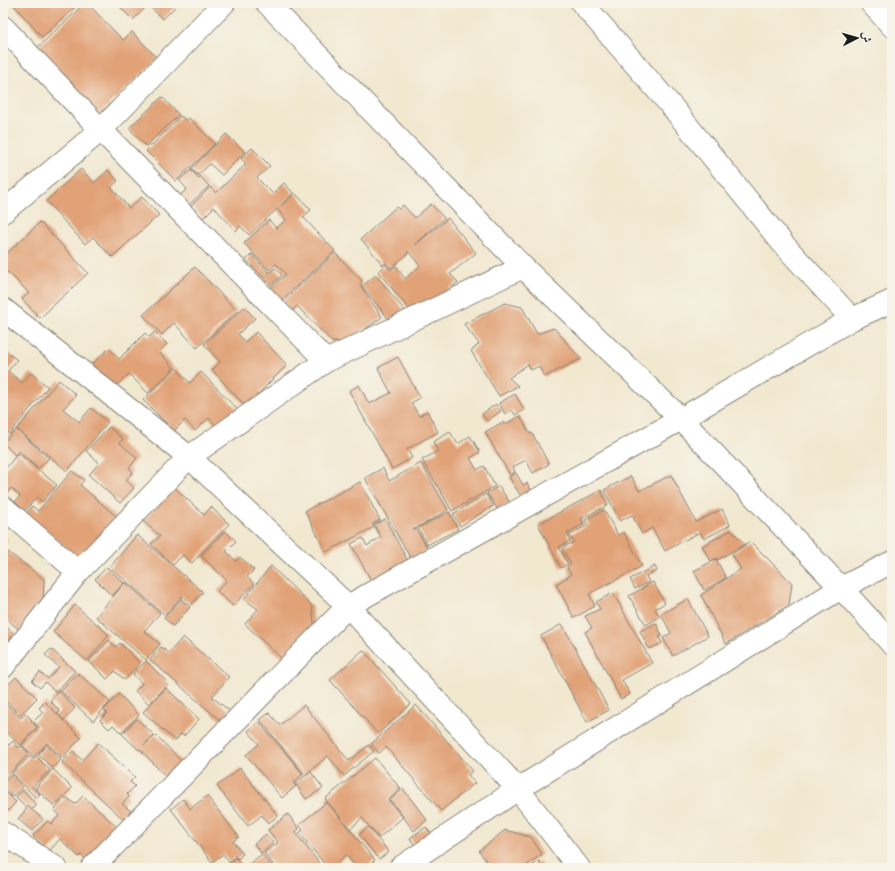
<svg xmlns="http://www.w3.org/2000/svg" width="895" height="871" viewBox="0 0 895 871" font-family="'Libre Caslon Text',Amiri,serif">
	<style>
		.building { fill: #e1a277 }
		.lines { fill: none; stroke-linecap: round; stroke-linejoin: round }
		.street-casing { stroke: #868276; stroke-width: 24 }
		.secondary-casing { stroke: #868276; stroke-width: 24 }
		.street { stroke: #fff; stroke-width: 22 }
		.secondary { stroke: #fff; stroke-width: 22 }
	</style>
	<rect width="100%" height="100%" fill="#f7f3e8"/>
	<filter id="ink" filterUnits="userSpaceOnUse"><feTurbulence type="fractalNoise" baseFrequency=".025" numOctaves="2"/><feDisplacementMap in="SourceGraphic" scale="8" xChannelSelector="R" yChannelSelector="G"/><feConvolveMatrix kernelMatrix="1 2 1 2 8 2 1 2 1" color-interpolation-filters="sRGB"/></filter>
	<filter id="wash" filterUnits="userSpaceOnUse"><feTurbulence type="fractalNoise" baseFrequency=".012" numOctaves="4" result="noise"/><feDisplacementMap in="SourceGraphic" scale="16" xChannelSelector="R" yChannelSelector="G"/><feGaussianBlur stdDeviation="0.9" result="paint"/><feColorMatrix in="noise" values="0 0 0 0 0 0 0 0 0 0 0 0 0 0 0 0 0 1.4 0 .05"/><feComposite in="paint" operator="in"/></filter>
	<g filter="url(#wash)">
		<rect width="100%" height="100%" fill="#f1e8d0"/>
		<g id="blocks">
			<path class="building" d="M12,3H80L42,37Z
				M85,3H87L123,40L132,32L158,59L97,116L35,50Z
				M122,3H141L145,8L133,20L119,6Z
				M152,3H171L175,7L163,19L149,6Z
				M162,97L179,115L146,146L129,128Z
				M181,116L186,121L189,118L215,144L176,181L146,151Z
				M226,134L245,152L222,175L210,164L198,175L191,169Z
				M252,148L270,166L257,178L273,194L284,183L293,193L281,206L295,193L311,210L303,217L335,251L279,302L268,290L286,274L276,264L269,270L244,243L269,220L276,228L286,220L277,209L249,235L240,226L236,231L214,207L203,218L191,206L210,187L216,193L246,164L241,158Z
				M81,169L94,183L108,170L118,181L111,187L129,208L142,197L159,215L112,257L93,237L85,244L46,201Z
				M191,170L199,178L200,176L209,186L182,211L174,201L187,189L179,180Z
				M431,204L444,218L415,245L448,218L476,253L450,274L458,282L416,317L378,272L386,265L391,270L396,266L405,279L420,266L408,251L407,252L408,254L391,268L386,263L383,265L361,239L396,207L399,209L403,205L415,218Z
				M40,222L88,273L40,318L22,299L29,293L8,272L3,277V257Z
				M335,253L362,281L360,285L382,317L347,342H332L297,306L290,313L283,301Z
				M252,254L269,273L275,268L282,275L271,285L246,260Z
				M195,267L237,311L197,348L174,323L162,335L143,315Z
				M376,275L409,316L395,327L362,286Z
				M505,303L522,307L537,334L554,328L581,359L544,377L539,366L531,370L528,364L509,378L518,386L499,396L471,351L479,344L464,324Z
				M244,307L255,318L238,334L245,342L256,332L287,365L260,392L262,394L247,408L212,370L220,362L204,344Z
				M155,332L167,344L159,352L174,368L148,393L129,374L111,391L89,367L109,348L119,359L145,333L149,337Z
				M3,349L17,360L8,371L22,383L31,373L48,387L9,434L3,428Z
				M398,357L420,398L411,403L419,416L427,411L438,432L407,449L412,458L392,469L349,391L359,385L369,404L391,393L378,368Z
				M176,368L190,383L201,372L237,409L218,428L209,418L195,431L185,420L174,431L143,400Z
				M59,380L76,395L63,409L79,422L91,408L108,422L67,471L17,429Z
				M515,394L524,410L515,415L512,410L505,414L499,403Z
				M496,404L501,411L487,421L482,414Z
				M520,416L530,434L532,433L549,464L533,473L526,460L513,467L515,472L510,475L485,432L503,422L504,425Z
				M109,427L123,439L120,443L137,458L129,468L133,472L126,480L134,488L120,503L89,475L99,463L86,451Z
				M16,429L49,458L38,469L19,451L15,455L3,443Z
				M3,432L7,435L3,440Z
				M450,432L458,444L470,436L480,452L470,458L477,470L484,466L495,486L452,511L422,460L438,451L433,442Z
				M18,453L57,485L42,502L37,497L22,514L12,506L20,496L11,488L3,498V465L6,468Z
				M421,463L448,510L413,530L416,529L428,549L411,559L365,478L383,468L389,481Z
				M72,471L84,480L80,485L117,517L81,560L26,514L32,506L38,511Z
				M516,473L523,485L527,483L532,492L522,498L509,477Z
				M671,475L696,522L722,509L730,525L704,539L700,532L665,551L652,528L642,534L632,515L620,521L604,490L631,476L639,491Z
				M360,482L380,520L372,524L374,527L326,552L305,511Z
				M499,486L510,503L498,510L487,493Z
				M174,487L204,515L211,507L229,524L192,563L183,555L173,565L151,544L160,536L143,521Z
				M601,490L608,505L581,519L584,524L567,533L570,541L559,547L568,564L561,568L538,524Z
				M486,494L493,506L460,526L453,514Z
				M604,510L618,535L624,532L642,566L589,594L595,606L574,618L556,584L571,575L567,567L571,564L562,548L574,542L569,535L588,525L585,520Z
				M449,512L458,529L427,545L418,528Z
				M385,519L408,561L372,582L351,544L363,538L367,546L381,537L374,525Z
				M731,530L745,544L717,560V558L711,561L702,546Z
				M225,531L236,541L226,551L236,561L240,557L254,570L247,577L254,584L233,606L217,591L227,580L201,556Z
				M3,535L8,540L3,546Z
				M137,535L203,592L191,605L182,596L165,615L110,567Z
				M750,541L792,583L789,605L726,644L701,595L741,569L732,554Z
				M4,549L44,579L43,603L21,631L3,616Z
				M716,559L726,578L704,590L694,571Z
				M271,566L312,606L315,631L284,661L245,624L258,609L244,599Z
				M655,566L657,571L646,576L649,582L635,589L630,579Z
				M107,567L124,583L112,596L95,579Z
				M125,582L160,613L144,631L160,644L146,660L96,617Z
				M653,582L665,603L655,609L660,617L646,625L629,596Z
				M613,593L652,663L622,680L630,694L621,699L585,632L592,628L585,616L600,609L596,602Z
				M181,599L190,607L173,626L164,618Z
				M688,599L708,636L673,656L663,638L671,633L661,614Z
				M75,605L109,635L87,661L53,632Z
				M656,623L662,636L659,637L662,643L649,649L640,631Z
				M3,624L16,635L3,652Z
				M562,624L609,710L587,722L541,636Z
				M183,637L229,677L212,697L231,712L222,722L150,660L161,647L169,653Z
				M109,640L116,647L120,643L140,663L125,680L115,671L107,679L89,661Z
				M51,649L75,671L56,692L45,682L40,688L32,681L40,672L48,679L59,667L45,655Z
				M363,650L411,704L378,734L330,680Z
				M146,661L169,684L149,704L135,691L142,684L133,674Z
				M78,673L110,702L93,721L61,691Z
				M16,677L37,698L20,715L3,698V690Z
				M166,688L199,719L184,736L181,734L175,741L143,712Z
				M59,691L75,708L64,720L57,714L60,711L50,701Z
				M119,694L139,715L121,733L113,725L109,729L100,720L107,713L104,710Z
				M3,701L21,718L25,713L32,720L31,721L37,727L20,745L3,729Z
				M45,702L81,738L62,758L47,743L34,756L22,745L39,727L33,722L43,712L39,708Z
				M304,705L349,761L369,745L374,751L344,776L328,756L305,775L260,720L269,713L280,725Z
				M416,705L473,771L468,775L475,783L441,811L386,747L379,753L371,744Z
				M137,719L154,735L144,745L156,735L182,762L166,777L140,749L139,750L122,734Z
				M259,722L303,774L293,783L296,786L282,798L246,755L259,744L248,731Z
				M3,740L9,745L13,741L19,748L21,746L29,753L3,781Z
				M98,743L135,777L130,782L135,786L127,794L129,797L122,804L132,812L124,820L62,762L73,751L82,760Z
				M47,745L61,760L52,768L38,754Z
				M30,756L33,759L36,756L50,770L32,787L40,794L36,798L12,773Z
				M375,758L401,789L388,800L403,817L379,838L362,818L350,829L325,799Z
				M240,768L278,816L268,823L262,815L248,826L217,786Z
				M53,769L72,788L54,806L35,788Z
				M311,772L323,788L306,799L295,783Z
				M12,775L23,787L13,797L3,786V783Z
				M403,789L427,820L414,831L390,800Z
				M23,790L37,805L33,809L28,805L26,807L16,797Z
				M5,791L16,802L3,816V793Z
				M83,796L118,828L88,861L81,855L79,857L60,839L49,851L33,836L48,821L51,824L60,815L54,810L66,797L75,804Z
				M207,796L239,837L233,841L243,854L238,859L234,855L236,857L229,862L223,854L212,862L171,809L183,799L190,809Z
				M327,802L375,860L367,868H357L346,855L332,868H328L299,833L303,830L299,825Z
				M28,807L43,819L32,831L18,819Z
				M288,814L299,829L295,832L323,868H276L264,853L278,843L268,830Z
				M368,827L389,852L379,859L359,835Z
				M426,827L432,835L415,846L410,838Z
				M505,830L531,837L542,854L523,868H491L479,851Z
				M266,834L274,843L261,853L254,844Z
				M262,854L273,868H223L236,858L244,868Z
				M539,861L544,868H529Z"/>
		</g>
	</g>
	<g filter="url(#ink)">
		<use href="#blocks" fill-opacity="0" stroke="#868276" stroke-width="1"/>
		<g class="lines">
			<g class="street-casing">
				<path id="street" d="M267,3L523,267L681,419L841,588L892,644
					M582,3L673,108L784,245L852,319
					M871,3L892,26
					M3,27L101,130L326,361
					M3,212L101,130L224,3
					M3,309L189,457L348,606L518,789L579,868
					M3,507L78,572
					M3,667L78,572L189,457L326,361L523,267
					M3,833L56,868
					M92,868L348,606L681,419L852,319L892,301"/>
			</g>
			<g class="secondary-casing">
				<path id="secondary" d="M400,868L518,789L841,588L892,562"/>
			</g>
			<use href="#street" class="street"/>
			<use href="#secondary" class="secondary"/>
		</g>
	</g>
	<rect width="895" height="871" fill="none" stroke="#f7f3e8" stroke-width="16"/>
	<g transform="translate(857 38) rotate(84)" stroke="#f7f3e8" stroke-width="3" paint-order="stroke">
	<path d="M0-3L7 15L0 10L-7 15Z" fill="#1c1c1c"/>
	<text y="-6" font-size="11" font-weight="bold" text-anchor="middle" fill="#1c1c1c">ش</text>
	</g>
</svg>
